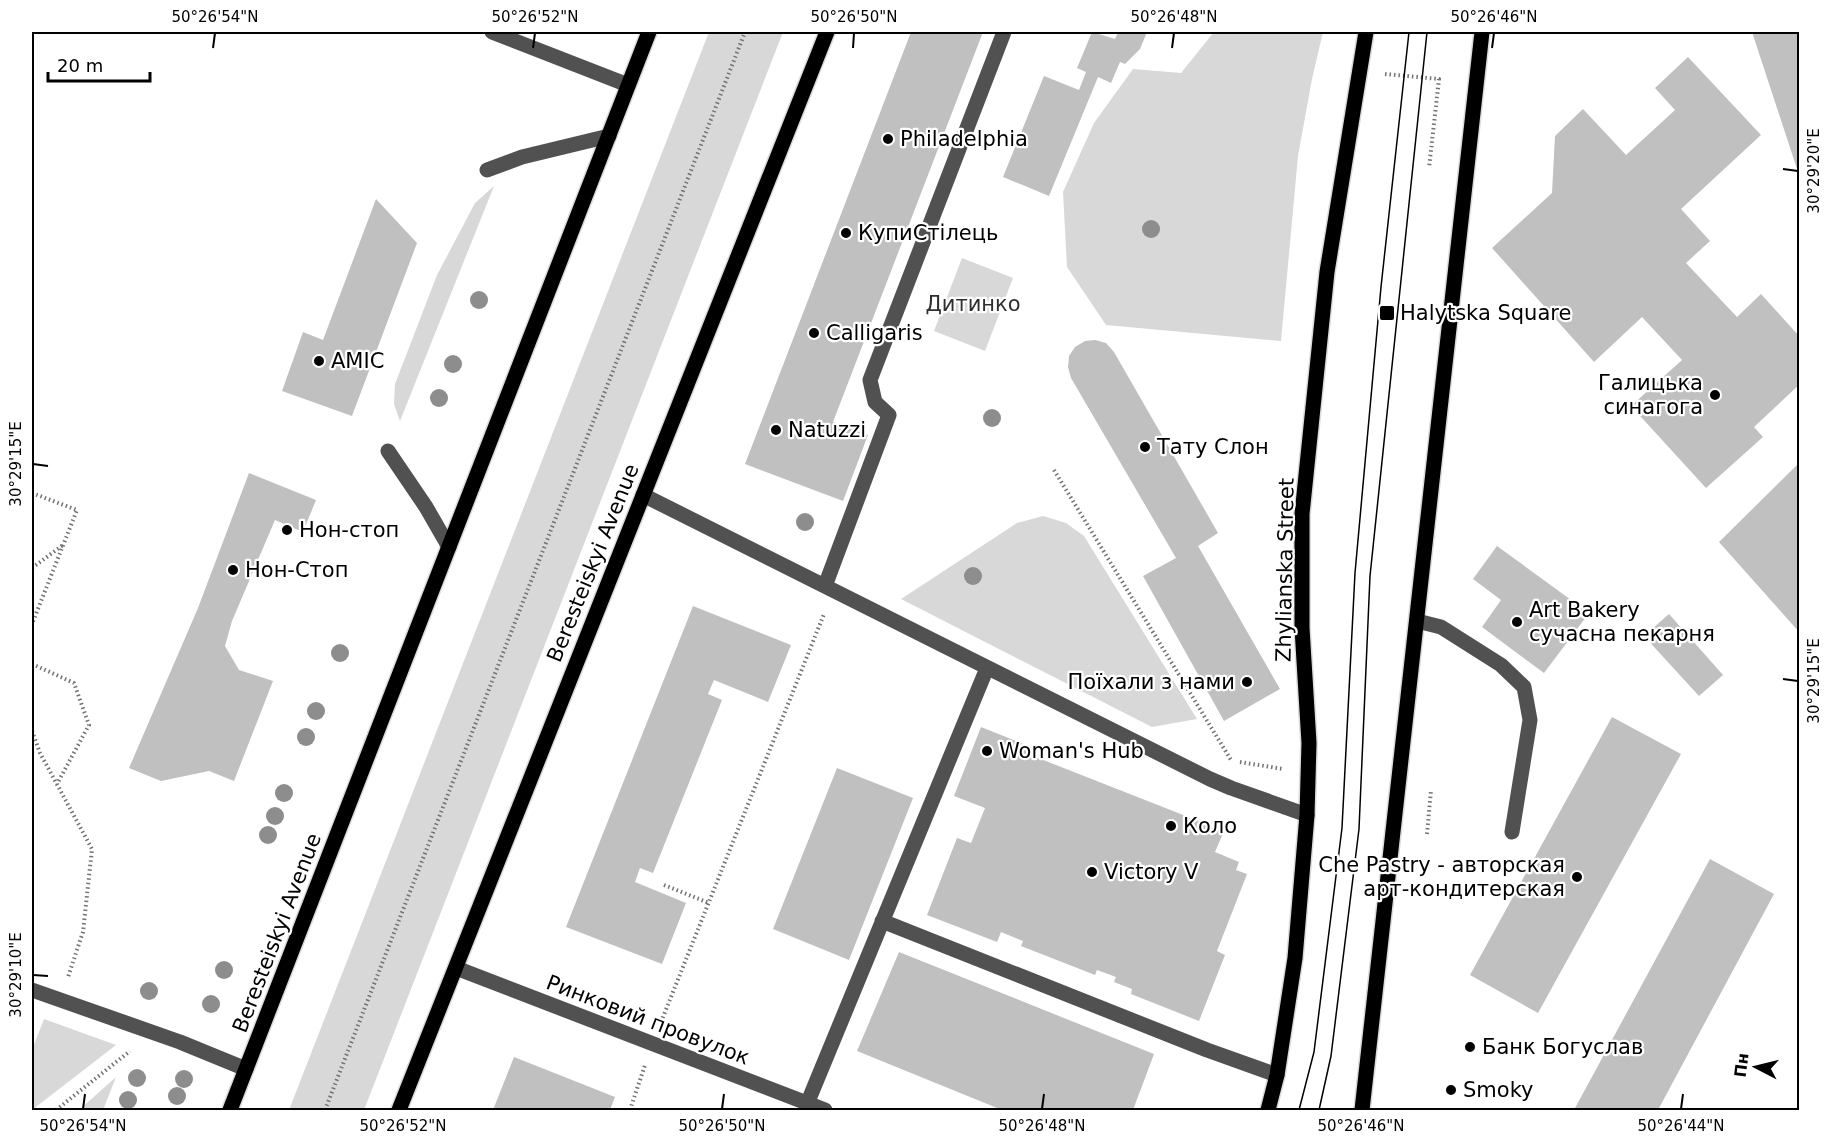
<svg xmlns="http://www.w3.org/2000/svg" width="1831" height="1142" viewBox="0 0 1831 1142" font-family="'DejaVu Sans',sans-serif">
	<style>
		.green { fill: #d8d8d8 }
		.building { fill: #c0c0c0 }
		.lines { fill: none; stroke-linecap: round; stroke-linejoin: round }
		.major-casing { stroke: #dbdbdb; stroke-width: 18 }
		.path { stroke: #737373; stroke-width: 4; stroke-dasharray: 1.5 3; stroke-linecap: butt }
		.minor { stroke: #515151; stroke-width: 15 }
		.major { stroke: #000; stroke-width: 15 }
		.tram { stroke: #000; stroke-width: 1.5 }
		.tree { fill: #8d8d8d }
		.ticks { fill: none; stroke: #000; stroke-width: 2 }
		.poi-dot { fill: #000; stroke: #fff; stroke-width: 2 }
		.labels { text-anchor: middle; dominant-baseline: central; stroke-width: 4.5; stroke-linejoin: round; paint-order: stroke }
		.poi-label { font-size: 21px; fill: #000; stroke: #fff; text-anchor: start }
		.park-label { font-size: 21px; fill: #2f2f2f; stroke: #fff }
		.street-label { font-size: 21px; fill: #000; stroke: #fff }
		.neatline { fill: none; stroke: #000; stroke-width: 2 }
		.ticks-label { font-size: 15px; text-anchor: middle; fill: #000 }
	</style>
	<rect width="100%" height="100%" fill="#fff"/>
	<path class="green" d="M709,32H783L364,1110H289Z
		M1214,32H1323L1312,79L1298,156L1281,341L1106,325L1067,267L1063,192L1094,123L1133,69L1181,73Z
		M494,186L400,421L394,404L395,384L437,275L475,203Z
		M962,258L1013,278L985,351L934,331Z
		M1043,516L1066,523L1084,536L1197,719L1152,727L901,599L1017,523Z
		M44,1019L116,1045L32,1110V1050Z
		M116,1077L103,1110H79Z"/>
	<path class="building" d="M911,32H983L833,422L868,435L843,501L745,464Z
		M1092,32L1115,39L1118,32H1147L1140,49L1125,64L1120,62L1111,83L1098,77L1049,196L1003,177L1044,76L1079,90L1086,72L1077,68Z
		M1752,32H1800V175H1799Z
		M1688,57L1761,135L1681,209L1710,241L1686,263L1737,317L1761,294L1800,337V384L1754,427L1763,437L1706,488L1631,406L1682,360L1642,317L1594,362L1492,248L1552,193L1555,136L1583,109L1626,155L1675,110L1655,88Z
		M376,199L417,243L352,416L282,391L303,332L323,340Z
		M1095,340L1106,343L1114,352L1218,533L1198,546L1280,689L1224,721L1143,576L1176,558L1071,378L1068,367L1069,356L1075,347L1085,341Z
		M1800,462V633L1719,542Z
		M249,473L316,500L303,532L275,520L232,621L225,646L239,670L273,681L234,781L209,771L161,781L129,768L198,608Z
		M1497,546L1589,613L1544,673L1482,627L1501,600L1473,579Z
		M693,606L791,645L768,702L714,680L708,694L722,700L653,873L640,868L635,882L686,903L662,964L566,927Z
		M1669,614L1723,675L1699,696L1644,636Z
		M1612,717L1681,754L1538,1013L1470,975Z
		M981,727L1031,747L1028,754L1224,831L1215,852L1239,862L1236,870L1247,874L1217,951L1225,955L1199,1021L1131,994L1132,989L1114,982L1116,977L1097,970L1095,975L1021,946L1023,941L1001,932L997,942L927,915L957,838L971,843L985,808L954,796Z
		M837,768L913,798L849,960L773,929Z
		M1710,859L1774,894L1658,1110H1574Z
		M899,952L1154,1054L1133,1110H1002L857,1051Z
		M514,1057L615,1097L610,1110H493Z"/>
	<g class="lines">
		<g class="major-casing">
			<path id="major" d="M230,1110L649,32
				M399,1110L827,32
				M1268,1110L1277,1075L1295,958L1307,815L1309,743L1302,628V514L1327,272L1366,32
				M1362,1110L1482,32"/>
		</g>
		<path class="path" d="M1385,74L1439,79L1429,168
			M1054,470L1231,760
			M32,493L77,510L32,624
			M32,568L63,545
			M32,664L74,683L89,725L57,784
			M32,731L40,753L92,849L83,932L68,977
			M1240,762L1283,769
			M1427,834L1431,790
			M664,885L709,903
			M661,1022L824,614
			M56,1110L130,1051
			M325,1110L745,32
			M630,1110L645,1065"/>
		<path class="minor" d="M492,32L628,85
			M487,170L522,157L609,136
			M388,451L426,507L449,547
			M643,495L1210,779L1231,788L1307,815
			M825,586L889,415L875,402L870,380L1004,32
			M1417,621L1441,627L1501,665L1524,687L1530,720L1512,832
			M882,921L1207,1050L1277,1075
			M456,968L825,1110
			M32,990L180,1042L246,1069
			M807,1104L987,668"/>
		<use href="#major" class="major"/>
		<path class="tram" d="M1299,1110L1314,1052L1342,828L1355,573L1381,287L1409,32
			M1319,1110L1331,1056L1359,829L1370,576L1427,32"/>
	</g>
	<g class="tree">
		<circle cx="1151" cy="229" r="9"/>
		<circle cx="479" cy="300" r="9"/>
		<circle cx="453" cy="364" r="9"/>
		<circle cx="439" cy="398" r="9"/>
		<circle cx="992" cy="418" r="9"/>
		<circle cx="805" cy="522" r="9"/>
		<circle cx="973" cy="576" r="9"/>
		<circle cx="340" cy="653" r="9"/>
		<circle cx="316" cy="711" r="9"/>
		<circle cx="306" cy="737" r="9"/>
		<circle cx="284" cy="793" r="9"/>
		<circle cx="275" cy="816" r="9"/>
		<circle cx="268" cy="835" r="9"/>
		<circle cx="224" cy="970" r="9"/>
		<circle cx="149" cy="991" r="9"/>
		<circle cx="211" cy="1004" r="9"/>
		<circle cx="137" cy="1078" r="9"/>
		<circle cx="184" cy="1079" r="9"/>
		<circle cx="177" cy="1096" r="9"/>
		<circle cx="128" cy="1100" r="9"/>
	</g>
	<path class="ticks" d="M213,48L215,33M533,48L535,33M853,48L854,33M1172,48L1174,33M1492,48L1494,33M1783,169L1798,171M33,464L48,466M1783,679L1798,681M33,975L48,976M83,1109L85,1094M403,1109L405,1094M722,1109L724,1094M1042,1109L1044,1094M1361,1109L1363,1094M1681,1109L1683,1094"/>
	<g class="poi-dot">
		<circle cx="888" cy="139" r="6"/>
		<circle cx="846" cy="233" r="6"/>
		<rect x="1379" y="305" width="16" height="16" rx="3"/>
		<circle cx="814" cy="333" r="6"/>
		<circle cx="319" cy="361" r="6"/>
		<circle cx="1715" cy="395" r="6"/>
		<circle cx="776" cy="430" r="6"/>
		<circle cx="1145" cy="447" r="6"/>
		<circle cx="287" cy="530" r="6"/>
		<circle cx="233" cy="570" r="6"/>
		<circle cx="1517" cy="622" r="6"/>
		<circle cx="1247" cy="682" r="6"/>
		<circle cx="987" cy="751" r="6"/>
		<circle cx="1171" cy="826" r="6"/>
		<circle cx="1092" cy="872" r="6"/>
		<circle cx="1577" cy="877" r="6"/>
		<circle cx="1470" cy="1047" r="6"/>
		<circle cx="1451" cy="1090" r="6"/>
	</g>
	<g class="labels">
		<g class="poi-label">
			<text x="900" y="139">Philadelphia</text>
			<text x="858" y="233">КупиСтілець</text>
			<text x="1400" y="313">Halytska Square</text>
			<text x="826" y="333">Calligaris</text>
			<text x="331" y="361">AMIC</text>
			<text x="1703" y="383" text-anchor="end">Галицька<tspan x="1703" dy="24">синагога</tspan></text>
			<text x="788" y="430">Natuzzi</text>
			<text x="1157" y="447">Тату Слон</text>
			<text x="299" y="530">Нон-стоп</text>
			<text x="245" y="570">Нон-Стоп</text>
			<text x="1529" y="610">Art Bakery<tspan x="1529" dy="24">сучасна пекарня</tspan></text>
			<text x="1235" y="682" text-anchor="end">Поїхали з нами</text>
			<text x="999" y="751">Woman's Hub</text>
			<text x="1183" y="826">Коло</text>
			<text x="1565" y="865" text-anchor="end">Che Pastry - авторская<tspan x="1565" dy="24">арт-кондитерская</tspan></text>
			<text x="1104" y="872">Victory V</text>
			<text x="1482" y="1047">Банк Богуслав</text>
			<text x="1463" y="1090">Smoky</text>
		</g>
		<g class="park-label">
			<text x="973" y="304">Дитинко</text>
		</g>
		<g class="street-label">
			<text transform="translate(593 563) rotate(-68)">Beresteiskyi Avenue</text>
			<text transform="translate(1285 570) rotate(-89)">Zhylianska Street</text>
			<text transform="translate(277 933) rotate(-69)">Beresteiskyi Avenue</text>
			<text transform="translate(648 1020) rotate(21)">Ринковий провулок</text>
		</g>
	</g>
	<rect width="1831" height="1142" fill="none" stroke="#ffffff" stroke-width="66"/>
	<g transform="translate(1756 1067) rotate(277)" stroke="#ffffff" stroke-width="4.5" paint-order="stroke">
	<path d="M0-4.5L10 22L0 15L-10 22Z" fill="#000000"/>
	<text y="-9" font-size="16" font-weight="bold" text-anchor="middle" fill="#000000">Пн</text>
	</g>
	<path d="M48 72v9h102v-9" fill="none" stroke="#000000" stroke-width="3"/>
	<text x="57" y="72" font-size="18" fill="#000000" stroke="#ffffff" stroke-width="4.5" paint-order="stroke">20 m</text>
	<rect x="33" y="33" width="1765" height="1076" class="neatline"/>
	<g class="ticks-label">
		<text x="215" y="22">50°26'54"N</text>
		<text x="535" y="22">50°26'52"N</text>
		<text x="854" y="22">50°26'50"N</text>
		<text x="1174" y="22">50°26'48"N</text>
		<text x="1494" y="22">50°26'46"N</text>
		<text transform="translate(1814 171) rotate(-90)" y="5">30°29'20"E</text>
		<text transform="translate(16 464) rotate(-90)" y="5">30°29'15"E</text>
		<text transform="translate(1814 681) rotate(-90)" y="5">30°29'15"E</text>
		<text transform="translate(16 975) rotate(-90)" y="5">30°29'10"E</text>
		<text x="83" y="1131">50°26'54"N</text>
		<text x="403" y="1131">50°26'52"N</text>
		<text x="722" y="1131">50°26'50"N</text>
		<text x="1042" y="1131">50°26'48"N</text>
		<text x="1361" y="1131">50°26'46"N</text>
		<text x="1681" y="1131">50°26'44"N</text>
	</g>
</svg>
